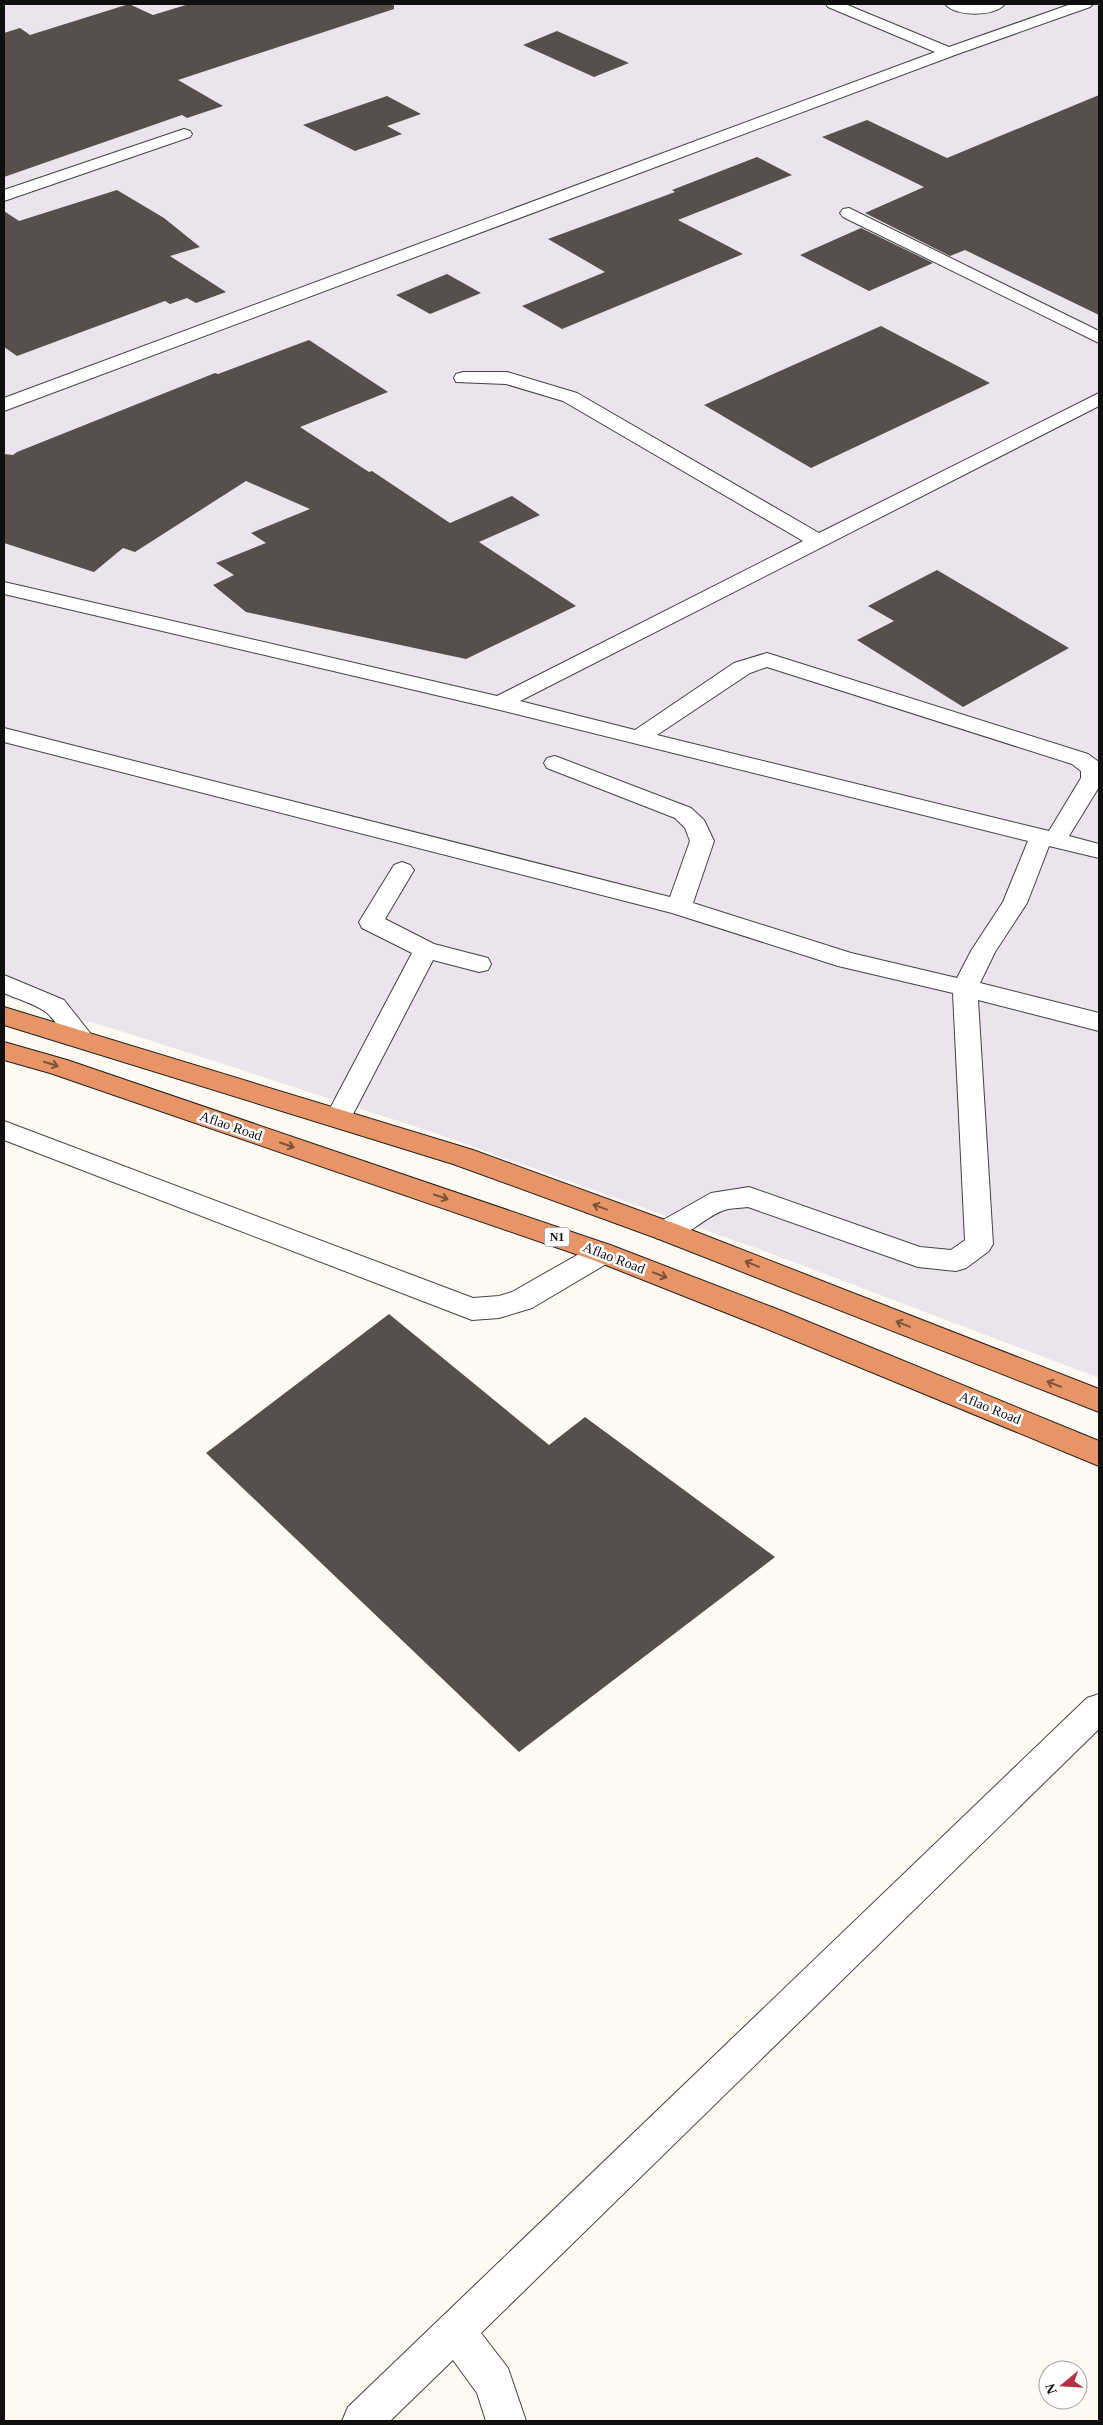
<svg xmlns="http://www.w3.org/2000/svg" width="1103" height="2425" viewBox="0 0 1103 2425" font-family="Georgia,serif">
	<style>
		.industrial { fill: #ebe4ec }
		.building { fill: #564f4c }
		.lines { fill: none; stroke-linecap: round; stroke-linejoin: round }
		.minor-casing { stroke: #424242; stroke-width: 2 }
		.highway-casing { stroke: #202020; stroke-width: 2 }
		.minor { fill: #fff; fill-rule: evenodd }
		.highway { fill: #e79466; fill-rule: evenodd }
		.oneway { stroke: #7b523a }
		.labels { text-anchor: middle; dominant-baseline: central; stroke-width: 5; stroke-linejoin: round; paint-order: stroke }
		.shield { fill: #fff; stroke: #575757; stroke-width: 1 }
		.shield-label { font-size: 12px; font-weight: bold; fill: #0f0f0f }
		.street-label { font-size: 14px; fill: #0f0f0f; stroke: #fff }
	</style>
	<rect width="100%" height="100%" fill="#fefaf2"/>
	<path class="industrial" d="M4,4H1099V1378L767,1252L432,1132L124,1032L4,997Z"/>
	<path class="building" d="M129,4L153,15L189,4H394V9L178,80L223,106L187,118L182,115L4,177V33L20,28L30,35Z
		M557,31L629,63L594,77L523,45Z
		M1099,95V315L965,250L950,256L865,213L924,187L822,137L867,120L947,158Z
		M387,96L421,114L387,126L402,134L355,151L303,125Z
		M757,157L792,175L678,220L743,254L562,329L522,306L605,272L548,239L675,192L672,190Z
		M117,190L164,218L200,247L170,256L226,292L196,303L187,298L170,304L165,301L17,356L4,347V211L19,221Z
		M861,228L933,263L869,291L800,255Z
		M447,274L481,293L430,314L396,295Z
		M881,326L990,383L811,468L704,405Z
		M309,340L388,392L300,427L369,472L372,471L450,523L512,496L540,515L479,542L576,606L466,659L246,612L213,585L234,575L216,563L266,543L251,533L310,509L246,481L135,552L123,548L94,572L4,543V454L13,455L17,452L215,373L218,374Z
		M937,570L1069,648L963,707L857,640L894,621L868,606Z
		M389,1314L549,1445L585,1417L775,1557L519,1752L206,1453Z"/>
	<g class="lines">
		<g class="minor-casing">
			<path id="minor" d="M826,4H845L949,47L1071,4H1093L1090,7L955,55L4,411V398L935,52L828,7Z
				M945,4H1005C995,17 955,17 945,4Z
				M184,129L190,131L192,134L190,137L4,201V190Z
				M849,208L1099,331V343L843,217L840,213L843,209Z
				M463,372H507L577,393L819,533L1099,393V406L520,701L635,730L734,663L767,653L1088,754L1099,762V787L1069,836L1099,844V858L1049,846L1027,903L995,952L980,983L1099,1013V1031L978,1000L993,1244L989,1251L966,1268L956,1271L918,1267L748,1207C741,1208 734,1208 728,1209C703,1215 683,1246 656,1238L652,1231L656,1224L711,1193L749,1187L920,1247L951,1250L965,1240L953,993L838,966L672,913L4,742V728L670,897L690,841L685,828L675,818L547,768L544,763L547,758L555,756L691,808L704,820L714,841L693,903L851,953L957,978L971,951L1003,902L1028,841L500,710L4,594V582L497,696L803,541L563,401L506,384L456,382L454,378L456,374ZM767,667L1072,764L1081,771V778L1049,831L657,735L750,673Z
				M402,862L410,865L414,870L385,919L434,944L488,958L491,964L488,970L479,972L433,960L351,1118L347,1125L338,1127L329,1125L325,1118L412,953L362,928L359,922L394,865Z
				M4,975L64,1000L94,1038L90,1044C66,1051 62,1026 47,1013C36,1004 17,999 4,993Z
				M4,1121L473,1298L499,1296L512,1292L593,1246L603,1243L613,1246L617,1253L613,1260L532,1308L499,1318L472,1320L4,1140Z
				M1099,1694V1729L481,2333L508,2368L526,2421H486L477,2393L453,2360L390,2421H342L348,2407L1087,1698Z"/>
		</g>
		<g class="highway-casing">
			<path id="highway" d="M4,1007L473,1150L676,1224L1099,1389V1412L656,1238L453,1164L4,1025Z
				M4,1042L67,1060L613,1246L782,1311L1099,1441V1466L762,1327L593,1260L50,1073L4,1060Z"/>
		</g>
		<use href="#minor" class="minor"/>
		<use href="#highway" class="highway"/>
	</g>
	<defs><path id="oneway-shaft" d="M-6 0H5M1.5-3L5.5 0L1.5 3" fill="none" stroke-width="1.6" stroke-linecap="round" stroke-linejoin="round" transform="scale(1.25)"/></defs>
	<g class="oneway">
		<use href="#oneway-shaft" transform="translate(51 1064) rotate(17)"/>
		<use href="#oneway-shaft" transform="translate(287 1145) rotate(19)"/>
		<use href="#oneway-shaft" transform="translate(441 1197) rotate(19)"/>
		<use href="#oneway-shaft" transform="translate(600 1207) rotate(-160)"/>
		<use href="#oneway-shaft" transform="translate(752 1264) rotate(-158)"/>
		<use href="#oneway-shaft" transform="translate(660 1275) rotate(21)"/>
		<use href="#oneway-shaft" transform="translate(903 1324) rotate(-158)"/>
		<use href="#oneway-shaft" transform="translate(1054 1384) rotate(-158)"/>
	</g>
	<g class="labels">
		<rect class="shield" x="544.5" y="1227.5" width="25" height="19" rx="4"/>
		<g class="shield-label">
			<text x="557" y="1237">N1</text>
		</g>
		<g class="street-label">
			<text transform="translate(231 1126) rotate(19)">Aflao Road</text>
			<text transform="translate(614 1258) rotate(21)">Aflao Road</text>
			<text transform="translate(990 1408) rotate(22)">Aflao Road</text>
		</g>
	</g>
	<rect width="1103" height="2425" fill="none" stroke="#0f0f0f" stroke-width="10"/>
	<g transform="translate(1063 2385) rotate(252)"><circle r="24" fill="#ffffff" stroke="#9f9f9f"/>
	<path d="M0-4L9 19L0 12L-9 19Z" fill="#b33245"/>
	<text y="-8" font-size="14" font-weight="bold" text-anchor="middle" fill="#0f0f0f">N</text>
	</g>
</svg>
